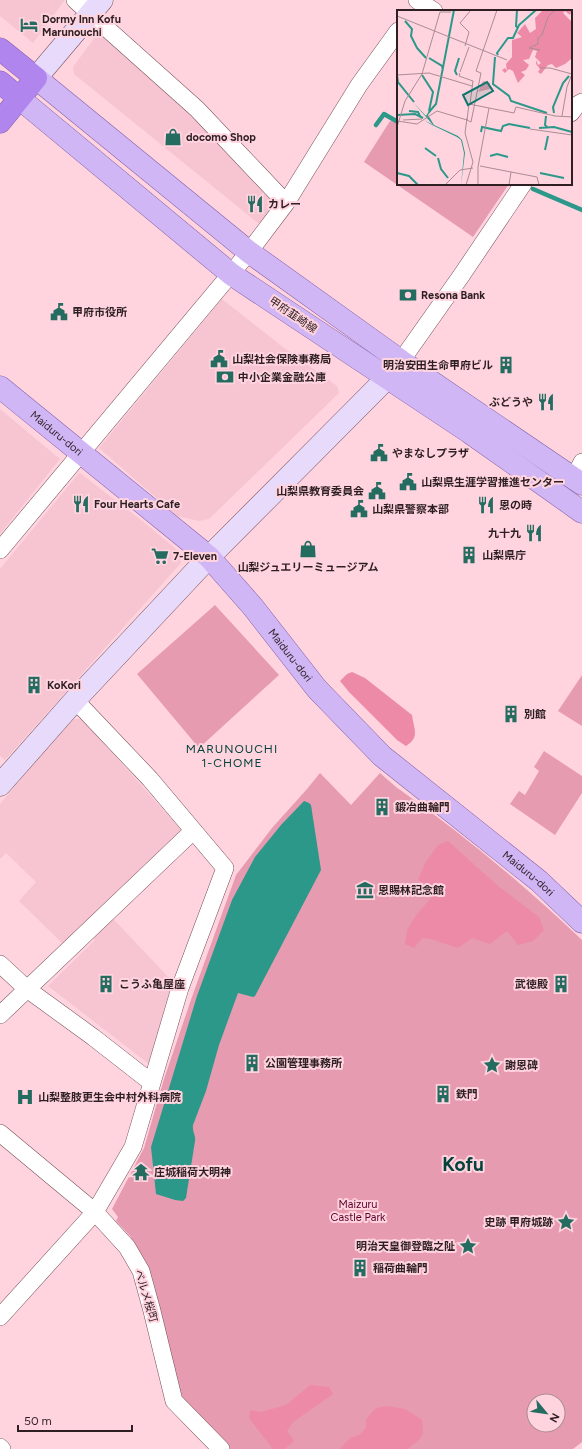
<svg xmlns="http://www.w3.org/2000/svg" width="582" height="1449" viewBox="0 0 582 1449" font-family="Figtree,'Noto Sans JP',sans-serif">
	<style>
		.built { fill: #f7c5d1 }
		.green { fill: #e79bb0; fill-rule: evenodd }
		.forest { fill: #ec8aa7 }
		.water { fill: #2c9889 }
		.lines { fill: none; stroke-linecap: round; stroke-linejoin: round }
		.stream { stroke: #2c9889; stroke-width: 4.5 }
		.street-casing { stroke: #76525c; stroke-width: 18 }
		.secondary-casing { stroke: #76525c; stroke-width: 23 }
		.primary-casing { stroke: #8261a7; stroke-width: 23 }
		.highway-casing { stroke: #8261a7; stroke-width: 23 }
		.street { stroke: #fff; stroke-width: 17 }
		.secondary { stroke: #e7dafa; stroke-width: 22 }
		.primary { stroke: #d0b6f5; stroke-width: 22 }
		.highway { stroke: #b085ee; stroke-width: 22 }
		.labels { text-anchor: middle; dominant-baseline: central; stroke-width: 4; stroke-linejoin: round; paint-order: stroke }
		.poi-label { font-size: 11px; font-weight: bold; fill: #2e1f23; stroke: #ffd4df; text-anchor: start }
		.street-label { font-size: 11px; fill: #2e1f23; stroke: #ffd4df }
		.park-label { font-size: 11px; fill: #5a002a; stroke: #ffd4df }
		.neighbourhood-label { font-size: 12px; letter-spacing: 1px; fill: #04433b; stroke: #ffd4df }
		.town-label { font-size: 19px; font-weight: bold; fill: #04433b; stroke: #ffd4df }
		.inset-river { fill: none; stroke: #2c9889; stroke-width: 2 }
		.inset-road { fill: none; stroke: #ab8c94; stroke-width: 1 }
		.view { fill: #0f766e; fill-opacity: 0.15; stroke: #0f766e; stroke-width: 2 }
		.inset-edge { fill: none; stroke: #2e1f23; stroke-width: 2 }
	</style>
	<rect width="100%" height="100%" fill="#ffd4df"/>
	<path class="built" d="M0,0H65L33,43L0,16Z
		M104,32L142,64L276,202L263,223H258L74,74L73,67L98,33Z
		M222,299L283,347L337,386L339,393L209,519L199,521L177,516L99,448Z
		M0,409L60,459L0,534Z
		M79,473H80L141,520L176,549L179,553L181,563L5,760L0,756V569Z
		M74,719H82L182,831L103,908L173,982L149,1064L48,986L95,940L81,926L64,945L19,901L36,882L6,853L0,859V804L44,752Z"/>
	<path class="green" d="M390,121L398,122V184H509L473,237L364,162Z
		M215,605L279,675L199,748L137,674Z
		M582,675V726L558,711Z
		M544,751L582,776V793L555,835L510,804L519,791L525,795L539,771L534,767Z
		M320,773L351,805L380,773L396,787C462,833 524,885 582,940V1442L573,1449H221L174,1401L132,1254L131,1237L116,1221L118,1217L112,1209L144,1148L164,1079L193,994L236,875L272,828L307,789ZM534,1401H558V1425H534Z"/>
	<path class="forest" d="M352,672L365,678L412,715C414,730 420,737 406,746L397,740L349,692L340,681L347,674Z
		M448,841L497,885L539,917L544,930L533,941L518,945L507,931L490,944L472,938L458,948L431,939L422,938L414,948L405,944L407,930L417,914L431,898L429,885L418,880L425,863L438,845Z
		M310,1385L329,1387L333,1394L293,1422L287,1431L294,1441L285,1449H273L249,1418L250,1410L261,1412L286,1405Z
		M388,1406L405,1409L422,1420L423,1434L417,1442L407,1449H340L347,1441L352,1437L359,1435L366,1428V1419L376,1408Z"/>
	<path class="water" d="M304,801L309,803L311,805L321,870L255,996L253,997L238,993L219,1045L206,1091L193,1125C192,1132 196,1135 195,1141L186,1198L183,1201L175,1200L156,1194L151,1147L197,996L232,900L255,857L281,825Z"/>
	<g class="lines">
		<path class="stream" d="M376,125L384,114L398,122
			M533,189L582,210"/>
		<g class="street-casing">
			<path id="street" d="M75,0L197,109L286,203
				M417,0L434,11
				M571,113L577,105L582,102
				M401,361L461,276L523,184
				M574,478L582,462
				M0,550L249,252L286,203L359,85L398,31
				M0,964L27,989L93,1037L152,1083
				M0,1015L193,831
				M0,1133L95,1212L127,1247L141,1271L152,1311L174,1401L221,1449
				M0,1317L95,1212L133,1147L180,988L225,868L150,779L75,700
				M0,1447L2,1449"/>
		</g>
		<g class="secondary-casing">
			<path id="secondary" d="M36,78L102,0
				M0,785L75,700L209,557L387,378L399,364"/>
		</g>
		<g class="primary-casing">
			<g id="primary">
				<path d="M36,78L249,252L401,361L582,484"/>
				<path d="M19,98L231,274L469,432L582,512"/>
				<path id="s1" d="M0,387L209,557L253,607L317,689L382,756L539,881L582,922"/>
			</g>
		</g>
		<g class="highway-casing">
			<path id="highway" d="M0,49L36,78L0,122
				M0,82L19,98"/>
		</g>
		<use href="#street" class="street"/>
		<use href="#secondary" class="secondary"/>
		<use href="#primary" class="primary"/>
		<use href="#highway" class="highway"/>
	</g>
	<defs>
		<g id="hotel-bare" transform="scale(1.38)"><path d="M-6-4.5h1.5V1H6V5H4.5V3h-9V5H-6ZM-4 0a1.8 1.8 0 1 1 3.6 0ZM.5 0V-2.5h3Q6-2.5 6 0Z" fill="#246b60" stroke="#ffd4df" stroke-width="2.5" paint-order="stroke"/></g>
		<g id="shop-bare" transform="scale(1.38)"><path d="M-5-2.5h2.3a2.7 3.5 0 0 1 5.4 0H5L5.5 6h-11ZM-1.5-2.5h3a1.5 2.3 0 0 0-3 0Z" fill="#246b60" stroke="#ffd4df" stroke-width="2.5" paint-order="stroke"/></g>
		<g id="restaurant-bare" transform="scale(1.38)"><path d="M-5-6h1v4h1v-4h1v4h1v-4h1v5L-1.5 .5V6h-2V.5L-5-1ZM5-6V6H3V1.5H1.5Q1.5-4 5-6Z" fill="#246b60" stroke="#ffd4df" stroke-width="2.5" paint-order="stroke"/></g>
		<g id="bank-bare" transform="scale(1.38)"><path d="M-6-4H6V4H-6ZM0-2.3a2.3 2.3 0 1 0 0 4.6a2.3 2.3 0 1 0 0-4.6Z" fill="#246b60" stroke="#ffd4df" stroke-width="2.5" paint-order="stroke"/></g>
		<g id="civic-bare" transform="scale(1.38)"><path d="M-.6-6.5H3V-4.5H.6V-3L4-1V1h2V6H-6V1h2V-1L-.6-3ZM-1.2 2.5V6h2.4V2.5Z" fill="#246b60" stroke="#ffd4df" stroke-width="2.5" paint-order="stroke"/></g>
		<g id="building-bare" transform="scale(1.38)"><path d="M-4-6H4V6H1V3H-1V6H-4ZM-2.5-4.3h1.7v1.8h-1.7ZM.8-4.3h1.7v1.8H.8ZM-2.5-1h1.7V.8h-1.7ZM.8-1h1.7V.8H.8Z" fill="#246b60" stroke="#ffd4df" stroke-width="2.5" paint-order="stroke"/></g>
		<g id="supermarket-bare" transform="scale(1.38)"><path d="M-6-5.5h2.5l.6 2H6L4.5 2H-2.5L-4.4-4H-6ZM-1.5 3.2a1.3 1.3 0 1 0 .1 0ZM3 3.2a1.3 1.3 0 1 0 .1 0Z" fill="#246b60" stroke="#ffd4df" stroke-width="2.5" paint-order="stroke"/></g>
		<g id="museum-bare" transform="scale(1.38)"><path d="M0-6L6-3V-2H-6V-3ZM-5-1h2V3h-2ZM-1-1h2V3h-2ZM3-1h2V3H3ZM-6 4H6V6H-6Z" fill="#246b60" stroke="#ffd4df" stroke-width="2.5" paint-order="stroke"/></g>
		<g id="sight-bare" transform="scale(1.38)"><path d="M0-6L1.8-2.2L6-1.7L2.9 1.2L3.7 5.4L0 3.3L-3.7 5.4L-2.9 1.2L-6-1.7L-1.8-2.2Z" fill="#246b60" stroke="#ffd4df" stroke-width="2.5" paint-order="stroke"/></g>
		<g id="hospital-bare" transform="scale(1.38)"><path d="M-5-5h3v3.5h4V-5h3V5h-3V1.5h-4V5h-3Z" fill="#246b60" stroke="#ffd4df" stroke-width="2.5" paint-order="stroke"/></g>
		<g id="temple-bare" transform="scale(1.38)"><path d="M0-6L5-2H3V0L6.5 2.5H4V6H1.5V3h-3V6H-4V2.5H-6.5L-3 0V-2H-5Z" fill="#246b60" stroke="#ffd4df" stroke-width="2.5" paint-order="stroke"/></g>
	</defs>
	<g fill-rule="evenodd">
		<use href="#hotel-bare" x="29" y="25"/>
		<use href="#shop-bare" x="173" y="137"/>
		<use href="#restaurant-bare" x="255" y="204"/>
		<use href="#bank-bare" x="408" y="295"/>
		<use href="#civic-bare" x="59" y="312"/>
		<use href="#civic-bare" x="219" y="359"/>
		<use href="#building-bare" x="506" y="365"/>
		<use href="#bank-bare" x="225" y="377"/>
		<use href="#restaurant-bare" x="546" y="402"/>
		<use href="#civic-bare" x="379" y="453"/>
		<use href="#civic-bare" x="408" y="482"/>
		<use href="#civic-bare" x="377" y="491"/>
		<use href="#restaurant-bare" x="81" y="504"/>
		<use href="#restaurant-bare" x="486" y="505"/>
		<use href="#civic-bare" x="359" y="509"/>
		<use href="#restaurant-bare" x="534" y="533"/>
		<use href="#shop-bare" x="308" y="549"/>
		<use href="#building-bare" x="469" y="555"/>
		<use href="#supermarket-bare" x="160" y="556"/>
		<use href="#building-bare" x="34" y="685"/>
		<use href="#building-bare" x="511" y="714"/>
		<use href="#building-bare" x="382" y="807"/>
		<use href="#museum-bare" x="365" y="890"/>
		<use href="#building-bare" x="106" y="984"/>
		<use href="#building-bare" x="561" y="984"/>
		<use href="#building-bare" x="252" y="1063"/>
		<use href="#sight-bare" x="492" y="1065"/>
		<use href="#building-bare" x="443" y="1094"/>
		<use href="#hospital-bare" x="25" y="1097"/>
		<use href="#temple-bare" x="141" y="1172"/>
		<use href="#sight-bare" x="566" y="1222"/>
		<use href="#sight-bare" x="468" y="1246"/>
		<use href="#building-bare" x="360" y="1268"/>
	</g>
	<g class="labels">
		<g class="poi-label">
			<text x="42" y="19">Dormy Inn Kofu<tspan x="42" dy="13">Marunouchi</tspan></text>
			<text x="186" y="137">docomo Shop</text>
			<text x="268" y="204">カレー</text>
			<text x="421" y="295">Resona Bank</text>
			<text x="72" y="312">甲府市役所</text>
			<text x="232" y="359">山梨社会保険事務局</text>
			<text x="493" y="365" text-anchor="end">明治安田生命甲府ビル</text>
			<text x="238" y="377">中小企業金融公庫</text>
			<text x="533" y="402" text-anchor="end">ぶどうや</text>
			<text x="392" y="453">やまなしプラザ</text>
			<text x="421" y="482">山梨県生涯学習推進センター</text>
			<text x="364" y="491" text-anchor="end">山梨県教育委員会</text>
			<text x="94" y="504">Four Hearts Cafe</text>
			<text x="499" y="505">恩の時</text>
			<text x="372" y="509">山梨県警察本部</text>
			<text x="521" y="533" text-anchor="end">九十九</text>
			<text x="482" y="555">山梨県庁</text>
			<text x="173" y="556">7-Eleven</text>
			<text x="308" y="567" text-anchor="middle">山梨ジュエリーミュージアム</text>
			<text x="47" y="685">KoKori</text>
			<text x="524" y="714">別館</text>
			<text x="395" y="807">鍛冶曲輪門</text>
			<text x="378" y="890">恩賜林記念館</text>
			<text x="119" y="984">こうふ亀屋座</text>
			<text x="548" y="984" text-anchor="end">武徳殿</text>
			<text x="265" y="1063">公園管理事務所</text>
			<text x="505" y="1065">謝恩碑</text>
			<text x="456" y="1094">鉄門</text>
			<text x="38" y="1097">山梨整肢更生会中村外科病院</text>
			<text x="154" y="1172">庄城稲荷大明神</text>
			<text x="553" y="1222" text-anchor="end">史跡 甲府城跡</text>
			<text x="455" y="1246" text-anchor="end">明治天皇御登臨之阯</text>
			<text x="373" y="1268">稲荷曲輪門</text>
		</g>
		<g class="street-label">
			<text transform="translate(293 315) rotate(34)">甲府韮崎線</text>
			<text stroke="none"><textPath href="#s1" startOffset="73">Maiduru-dori</textPath></text>
			<text stroke="none"><textPath href="#s1" startOffset="397">Maiduru-dori</textPath></text>
			<text stroke="none"><textPath href="#s1" startOffset="721">Maiduru-dori</textPath></text>
			<text transform="translate(146 1296) rotate(73)">ベルメ桜町</text>
		</g>
		<g class="park-label">
			<text x="358" y="1204">Maizuru<tspan x="358" dy="13">Castle Park</tspan></text>
		</g>
		<g class="neighbourhood-label">
			<text x="232" y="749">MARUNOUCHI<tspan x="232" dy="14">1-CHOME</tspan></text>
		</g>
		<g class="town-label">
			<text x="463" y="1164">Kofu</text>
		</g>
	</g>
	<g transform="translate(397 10)">
		<rect width="175" height="175" fill="#ffd4df"/>
		<path d="M86,71L93,73V79L81,82Z" fill="#e79bb0"/>
		<path d="M146,0H175L173,5L168,1L166,3L175,12L174,49L168,54L159,58L155,54L151,55L144,64L141,62L143,59L139,54V50L141,55L144,53L138,47L140,41L136,40L132,49L126,50L132,55L129,60L124,62L128,65L121,73L116,61L112,59L108,63L105,60L108,58L110,61L109,54L115,47V30L125,27L120,23L128,14L133,23L139,19L138,8Z" fill="#ec8aa7"/>
		<path d="M15,91L29,106L32,101H34L31,105L37,115L61,126L65,130L68,143L64,175L67,143L64,130L60,127L33,114L27,110L36,115Z" fill="#2c9889"/>
		<path class="inset-river" d="M120,0L119,16L121,18M8,11L15,19L14,26L20,38L29,48M101,45L100,43L111,28H116L122,15L139,0M98,47L96,74L112,86L114,91L150,103M32,48L45,56L46,60M25,65L36,82L32,101M60,65L58,61L62,48M0,66L1,72L17,92M12,101L21,102L23,106M32,102L39,94L57,0M157,103L156,97L166,73L172,66M0,105L18,104L26,108M149,106L148,115L151,118M142,118L157,117L175,122M84,122L85,117L104,121L106,116L112,114L133,118M28,138L39,146M148,140L151,126M93,146L100,144L111,147M41,148L44,159L51,168M0,163L12,166L21,175M143,163L167,168"/>
		<path class="inset-road" d="M0,6L110,50M68,36L72,22L63,13L74,0M143,40L132,38L141,34V28L145,25L151,7L158,0M143,58H153L175,64L170,77L165,106M63,62L72,37M63,63L62,66L76,71L73,94M0,65L32,63L75,76M6,110L25,109M70,110L74,112L84,63L79,61L100,0M70,110L72,94L117,103L119,97L158,106L175,107M0,111L20,114L40,101L70,110M0,117L8,91L25,64L43,2H54M133,119L175,125M83,156L140,167L142,175M81,157L92,98M81,157V175M48,175L63,160L76,158M69,175L76,152L68,123L70,108M112,175L114,162"/>
		<path class="view" d="M90,72L96,81L71,95L66,85Z"/>
		<rect width="175" height="175" class="inset-edge"/>
	</g>
	<g transform="translate(546 1413) rotate(119)"><circle r="19" fill="#ffd4df" stroke="#ab8c94"/>
	<path d="M0-3L7 15L0 10L-7 15Z" fill="#246b60"/>
	<text y="-6" font-size="11" font-weight="bold" text-anchor="middle" fill="#2e1f23">N</text>
	</g>
	<path d="M18 1425v6h114v-6" fill="none" stroke="#2e1f23" stroke-width="2"/>
	<text x="24" y="1425" font-size="12" fill="#2e1f23" stroke="#ffd4df" stroke-width="3" paint-order="stroke">50 m</text>
</svg>
